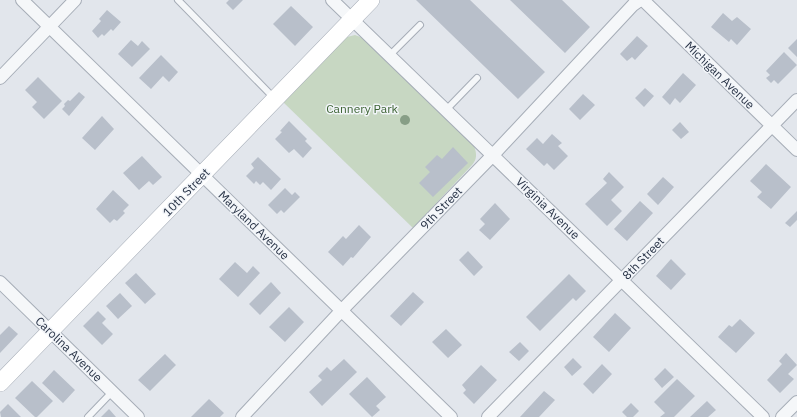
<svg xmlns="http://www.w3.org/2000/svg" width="797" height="417" viewBox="0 0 797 417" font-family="'IBM Plex Sans',sans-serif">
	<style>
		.green { fill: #c7d7c2 }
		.building { fill: #b8bfca }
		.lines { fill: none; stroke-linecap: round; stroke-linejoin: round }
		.lane-casing { stroke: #a6adb7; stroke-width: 8 }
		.street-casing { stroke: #a6adb7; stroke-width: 14 }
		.secondary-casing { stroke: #a6adb7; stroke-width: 18 }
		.lane { stroke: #f5f7f9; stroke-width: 6 }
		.street { stroke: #f5f7f9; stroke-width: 12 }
		.secondary { stroke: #fff; stroke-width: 17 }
		.tree { fill: #879e86 }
		.labels { text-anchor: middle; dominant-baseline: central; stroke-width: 3; stroke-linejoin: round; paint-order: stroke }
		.street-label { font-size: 12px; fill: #283346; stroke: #f2f5f9 }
		.park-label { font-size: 12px; fill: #3c6333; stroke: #f2f5f9 }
	</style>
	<rect width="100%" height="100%" fill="#e2e6ec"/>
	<path class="green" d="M355,35L363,38L474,146C477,154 477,159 472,165L413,228L283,102L347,37Z"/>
	<path class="building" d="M229,0H243L233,10L226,3Z
		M416,0H470L545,72L518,99Z
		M510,0H562L590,27L565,53Z
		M291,6L313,27L295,46L273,24Z
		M107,10L121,22L113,31L111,29L104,36L102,34L98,38L92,31L101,21L99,19Z
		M723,13L732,21L737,17L751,29L737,45L731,39L729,42L711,27Z
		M637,36L648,46L635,60L632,57L627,61L620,54Z
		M797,39V57L788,48Z
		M131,40L138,46L142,41L150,49L132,67L118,54Z
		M784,52L797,65L778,84L774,80L771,83L766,78L770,75L766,71Z
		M161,55L178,72L169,82L163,76L151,89L139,78Z
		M683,73L696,85L680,103L675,98L670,105L662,97Z
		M38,77L62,101L44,119L32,107L37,102L25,90Z
		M645,88L654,96L644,107L635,98Z
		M79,92L85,97L69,116L62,109L65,106L64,104L68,100L70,101Z
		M583,94L595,105L580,120L569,109Z
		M102,116L114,129L95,150L82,138Z
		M289,121L307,139L305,141L312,148L303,158L294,149L289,153L275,139L282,132L280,131Z
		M680,122L689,132L681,139L672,130Z
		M552,134L562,143L558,146L568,156L554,170L547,163L544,166L526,149L537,138L543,144Z
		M453,147L468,163L433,197L419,183L430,172L425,167L437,155L442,159Z
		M142,156L162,177L153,185L149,181L139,190L123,173Z
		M258,157L281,179L271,190L263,182L260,185L256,181L254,184L246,176L254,168L251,164Z
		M766,164L791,187L771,209L757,197L762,192L750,181Z
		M609,172L624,187L611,200L622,211L607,226L585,204L607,183L603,179Z
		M663,177L674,187L658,205L647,194Z
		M285,188L292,195L295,192L300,197L284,213L281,210L277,214L268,205Z
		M113,190L129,205L123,211L125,213L117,221L114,219L110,223L96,209Z
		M640,201L653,213L627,241L614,229Z
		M495,203L510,219L490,240L479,230L485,224L480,219Z
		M797,211V220L790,227L785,223Z
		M359,225L371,237L353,258L351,257L343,266L328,252L343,236L346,239Z
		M468,251L483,267L474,276L459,260Z
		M671,259L686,274L671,290L656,276Z
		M235,262L247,273L253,266L260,273L238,297L219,279Z
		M136,273L156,294L145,304L125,283Z
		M569,274L586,291L576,301L573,298L540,331L526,317Z
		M271,282L281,293L260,315L249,304Z
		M413,292L424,302L401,326L390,316Z
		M120,293L132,306L118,319L106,306Z
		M289,307L304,322L285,342L269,327Z
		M98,311L106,319L102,323L113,334L102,345L83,326Z
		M615,313L631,328L609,352L593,337Z
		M740,319L755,333L736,353L718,337L729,325L732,327Z
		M9,326L18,334L0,353V335Z
		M446,329L462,345L448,358L432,342Z
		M520,342L529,351L519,361L509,352Z
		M786,353L797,365L788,374L794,379L780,393L767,380L782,364L779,361Z
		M165,354L176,365L150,391L138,380Z
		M573,358L582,367L572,376L564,367Z
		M344,359L357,372L322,406L309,392L322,380L318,376L327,367L331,371Z
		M602,364L612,374L593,394L583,384Z
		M481,365L497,380L474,404L463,393L466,390L462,385Z
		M665,368L674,377L662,388L654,379Z
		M54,370L75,390L63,403L42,383Z
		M367,377L386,397L376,406L380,410L372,417L349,394Z
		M677,379L695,396L674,417H660L665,413L654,402Z
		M32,381L53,401L37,417H35L15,398Z
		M544,391L555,400L539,417H520Z
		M209,399L224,413L220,417H191Z
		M707,401L716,410L708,417H690Z
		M631,403L639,411L633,417H627L622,412Z
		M8,404L21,417H1L0,412Z
		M109,409L116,417H101Z"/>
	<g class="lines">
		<g class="lane-casing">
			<path id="lane" d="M178,0L274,98
				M390,55L420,25
				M446,110L477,78
				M88,417L112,392"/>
		</g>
		<g class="street-casing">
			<path id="street" d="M22,0L451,417
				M332,0L763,417
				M643,0L797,150
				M0,78L75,0
				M0,282L138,417
				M242,417L341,311L493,155L633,5L640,0
				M488,417L797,100
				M782,417L797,402"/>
		</g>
		<g class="secondary-casing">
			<path id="secondary" d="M0,383L371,0"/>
		</g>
		<use href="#lane" class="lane"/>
		<use href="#street" class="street"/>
		<use href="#secondary" class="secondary"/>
	</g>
	<circle class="tree" cx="405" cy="120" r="5"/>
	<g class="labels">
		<g class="street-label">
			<text transform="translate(720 75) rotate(44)">Michigan Avenue</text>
			<text transform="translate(186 192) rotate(-46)">10th Street</text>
			<text transform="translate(441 208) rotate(-46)">9th Street</text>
			<text transform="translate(548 208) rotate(44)">Virginia Avenue</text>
			<text transform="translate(254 225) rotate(44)">Maryland Avenue</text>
			<text transform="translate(643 258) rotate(-46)">8th Street</text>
			<text transform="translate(69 349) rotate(44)">Carolina Avenue</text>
		</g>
		<g class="park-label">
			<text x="362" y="108">Cannery Park</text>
		</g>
	</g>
</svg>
